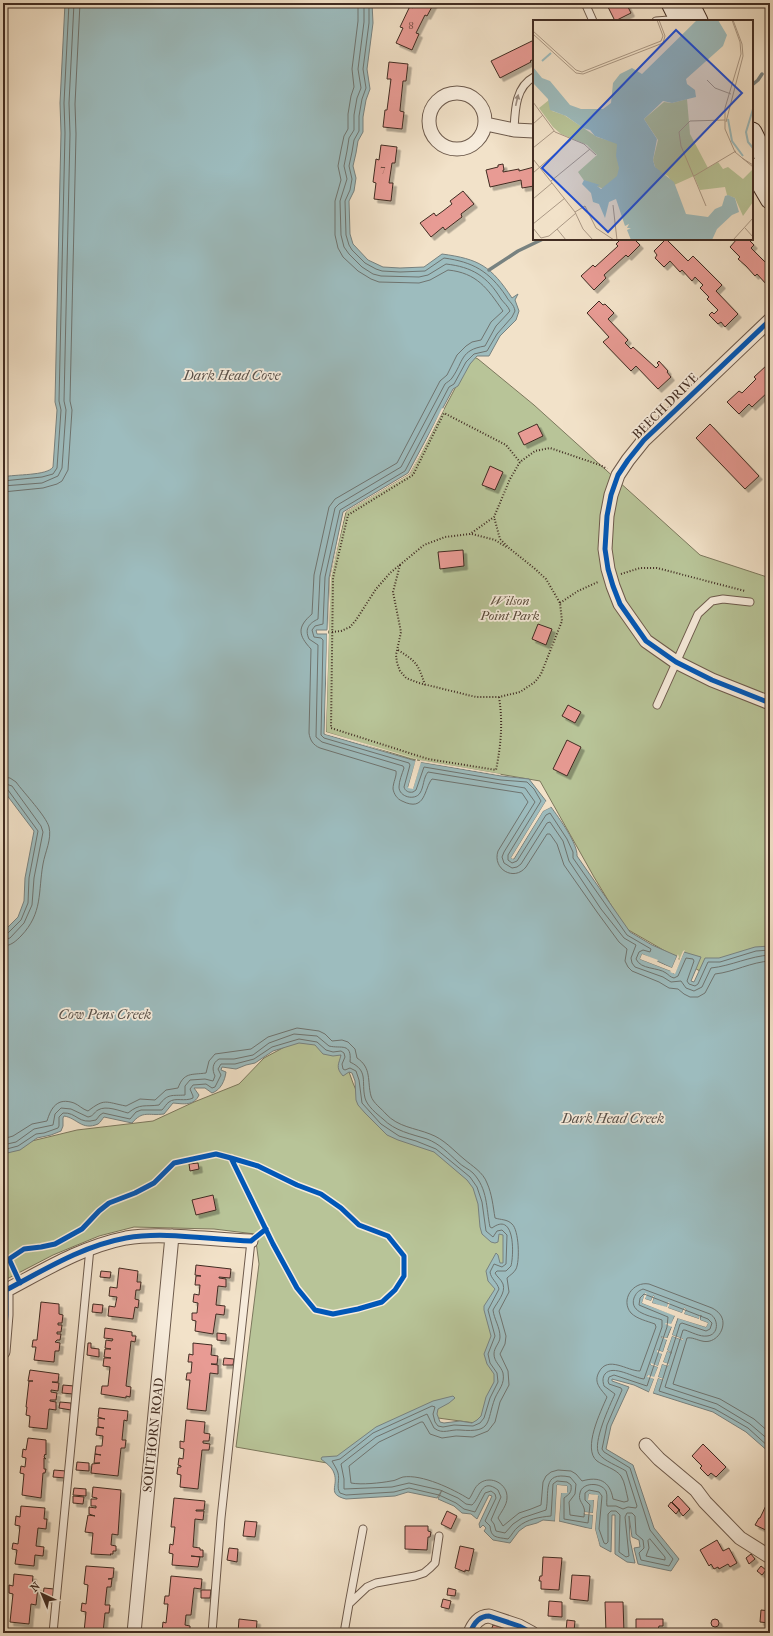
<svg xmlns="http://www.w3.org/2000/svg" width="773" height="1636" viewBox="0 0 773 1636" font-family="'IM FELL French Canon',serif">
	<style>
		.green { fill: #b8c498; stroke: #7c785d }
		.water { fill: #9dbcbe; stroke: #788280 }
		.pier { fill: #f2e2c9 }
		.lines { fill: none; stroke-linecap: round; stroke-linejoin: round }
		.shore { stroke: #6f7470; stroke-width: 1 }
		.stream { stroke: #788280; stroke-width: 3.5 }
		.building { fill: #e89b94; stroke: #412c22; filter: url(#shadow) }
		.lane-casing { stroke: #6d5a4c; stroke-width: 9 }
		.street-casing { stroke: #6d5a4c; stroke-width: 15 }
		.secondary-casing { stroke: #412c22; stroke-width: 21 }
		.path { stroke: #412c22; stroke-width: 2; stroke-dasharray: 1 2; stroke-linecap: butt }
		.lane { stroke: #f7ecdc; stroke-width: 7 }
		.street { stroke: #f7ecdc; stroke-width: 13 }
		.secondary { stroke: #f7ecdc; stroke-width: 19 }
		.cycleway-casing { stroke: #f7ecdc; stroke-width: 8 }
		.cycleway { stroke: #0057b8; stroke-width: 5 }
		.oneway { fill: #9c8c7f }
		.labels { text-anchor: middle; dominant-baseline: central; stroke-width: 3.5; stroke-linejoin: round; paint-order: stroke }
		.number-label { font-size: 11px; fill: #6b483e }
		.street-label { font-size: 13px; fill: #412c22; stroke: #f7ecdc }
		.park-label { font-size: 13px; font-style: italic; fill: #594a3a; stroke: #f7ecdc }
		.water-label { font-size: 14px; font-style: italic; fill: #585049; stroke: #f7ecdc }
		.inset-river { fill: none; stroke: #9dbcbe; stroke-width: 2 }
		.inset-road { fill: none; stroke: #ab9986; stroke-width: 1 }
		.view { fill: #1d4ed8; fill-opacity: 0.15; stroke: #1d4ed8; stroke-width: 2 }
		.inset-edge { fill: none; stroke: #412c22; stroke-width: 2 }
	</style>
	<defs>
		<filter id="shadow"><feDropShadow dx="3.5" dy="3.5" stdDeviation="0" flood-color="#0004"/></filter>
	</defs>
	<rect width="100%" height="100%" fill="#f2e2c9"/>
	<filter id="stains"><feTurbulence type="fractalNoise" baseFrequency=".005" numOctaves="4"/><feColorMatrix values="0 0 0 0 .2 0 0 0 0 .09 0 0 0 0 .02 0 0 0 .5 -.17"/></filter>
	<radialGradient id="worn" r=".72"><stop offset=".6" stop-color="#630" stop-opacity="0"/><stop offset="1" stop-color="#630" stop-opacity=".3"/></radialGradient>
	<path class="green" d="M472,356L478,359L534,405L700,555L770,578V953L705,974L625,928L594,877L540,781L411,759L326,732L330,578L346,512L410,474Z
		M311,1040L328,1045L344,1058L353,1083L364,1109L432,1149L484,1191L505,1237L498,1397L475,1423L438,1418L406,1419L344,1466L236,1447L259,1264L255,1234L214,1229L134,1227L99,1236L53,1255L3,1281V1148L77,1130L153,1121L194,1102L239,1084L264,1058L292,1043Z"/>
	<path class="water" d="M65,3H372L373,23L367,69L370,89L366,100L363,117V132L358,141L356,153L353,166L356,178L354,191L349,201L350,234L353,244L368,260L383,267L400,268L424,267L442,254C479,259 491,266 512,298L518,294L515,300L519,311L516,320L500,336L489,356H477L470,364L458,386L453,389L408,473L343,512L329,578L327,630H316L317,634H327L324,734L416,761L408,787L413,788L420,762L501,776L529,779L546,801L511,858L514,859L543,811L551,807C559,818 578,844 577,856L630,932L652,945L677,956L672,968L642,954L640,959L671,971L674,974L684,952L701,957L691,981L694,982L705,958H719L755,947L770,946V1453L746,1432L713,1412L653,1393L658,1378L663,1380V1379L658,1377L662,1364L668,1366V1364L663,1362L667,1351L672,1353L667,1350L672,1336L682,1340L683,1339L672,1335L678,1318L706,1327L708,1323L700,1320L701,1315L699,1319L684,1314L686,1309L684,1308L682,1313L668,1308V1303L667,1308L652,1303L654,1296H653L651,1301L645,1299V1294L642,1303L675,1315L671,1325L666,1324L672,1326L667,1338L661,1337L667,1339L663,1352L657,1350L662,1354L658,1366L651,1364V1365L658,1367L654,1378L647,1376L654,1379L649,1392L634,1385L612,1379V1381L629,1387L611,1426L606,1449L633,1465L654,1528L679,1559L671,1571L638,1564L634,1548L640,1547L639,1540L632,1537L629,1516L630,1540L635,1563L627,1562L615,1554V1515H612L611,1552L600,1546L595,1529L598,1496L589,1494V1499L594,1500L593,1513L585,1512L584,1514L593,1515L592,1529L559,1521L561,1492H567V1486L557,1485L555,1521L543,1520L537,1523L526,1526L519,1531L510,1543L493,1540L484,1531L486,1528L483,1525L480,1528L479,1524L492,1496L489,1495L477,1519L471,1514L462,1513L454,1506L438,1499L442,1490L437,1498L408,1492L395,1496L346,1499C326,1494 339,1486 334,1473C332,1467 326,1463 321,1459L322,1457L337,1456L376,1427L433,1401L453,1396L455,1398L449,1403L438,1409L437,1414L440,1422L444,1423L460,1421L472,1423L477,1420L481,1416L486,1397L494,1382V1374L487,1364L484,1354L491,1336L484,1310V1306L495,1289L488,1281L486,1271L496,1253L498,1255L500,1263H503V1235L499,1234L498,1242L495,1243L491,1242L482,1234L480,1227L478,1204L473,1188L467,1180L434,1152L398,1140L387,1135L365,1113L358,1105L356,1100L355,1081L352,1073L349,1072L343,1076C335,1067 339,1064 341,1055L333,1056L323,1054L315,1045L299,1043L273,1051L255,1063L246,1065L236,1069L222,1067L221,1070L226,1072C225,1080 221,1090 212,1093L205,1088H194L199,1095C194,1106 184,1104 173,1103L164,1114C148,1116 143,1110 132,1123L104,1117C102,1119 101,1122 98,1124C82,1131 77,1118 64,1116L63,1118V1126L61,1131L51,1135L37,1138L20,1150L3,1154V932L18,917L24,901L25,878L34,831L3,790V477C15,474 47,476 53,467L57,410L55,402L61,133L60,103Z"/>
	<path class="pier" d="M442,408L444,409L410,475L345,513L331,578L329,630L327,632L328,629L330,578L344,513L410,474Z
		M327,632L329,634L326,732L417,759V761L410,786L420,760L501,774L500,775L421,762L413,789L408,788L416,759L325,734Z
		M546,801L547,802L544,809L550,806L551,807L543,811L513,859L511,858Z
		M685,950L675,974L670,972L671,971L640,959L642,954L658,960L657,962L672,968L678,954L679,957L674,972L683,951Z
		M645,1293L647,1294L645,1299L651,1301L653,1296H654L652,1303L667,1307L668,1302L670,1303L668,1308L682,1313L684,1308L686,1309L684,1314L699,1319L700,1314V1320L708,1323L706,1327L677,1318L672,1335L683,1339V1340L672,1336L667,1350L672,1353L667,1351L663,1362L669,1364L668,1366L662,1364L658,1377L664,1379L663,1380L658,1378L653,1393L649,1392L654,1379L647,1377L648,1375L654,1377L658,1367L651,1365V1363L658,1366L662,1354L657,1352V1350L663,1352L667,1340L661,1337L668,1338L672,1327L665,1324L666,1323L671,1324L675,1316L642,1303Z
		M557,1485L567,1486V1493H561L559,1521H557L558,1500L557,1521H555Z
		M589,1494L598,1495L595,1529L600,1547L593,1531L571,1527L592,1529L593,1515L584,1514V1512L593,1513L594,1500H588Z"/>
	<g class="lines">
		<path class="shore" d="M358,3V21L352,69L354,87L351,96L348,114V129L344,136L341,150L338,166L341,180L335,201V235L338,248L343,257L358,271L371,279L379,282L419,283L430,280L448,270C477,273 487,288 503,311L491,322L481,340L472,342L466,346L457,355L447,375L440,381L397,463L335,499L329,507L314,575L312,614C297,627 298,635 311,649L309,733C310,740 313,745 320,748L396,771C397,776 393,782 393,789C394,794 397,799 402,801C426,813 424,788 432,779L522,793L528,802L498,851C492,869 514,882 526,867L547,834H550L557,844L564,865L597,912L619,942L627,949L625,961L628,967L632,971L659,982L669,988L678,989L684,994L690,997H698L705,993L715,974C734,972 751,962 770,961
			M364,3V22L358,69L361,88L357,98L354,115V130L349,138L347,151L344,166L347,179L340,201L341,235L344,247L349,254L362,267L373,274L381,276L419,277L428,275L446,264C472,267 487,276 501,299C504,303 508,306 510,311L496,326L485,346C460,350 464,361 452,378C450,381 447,382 445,384L401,467L339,504L335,508L320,576L318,619C310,623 304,628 309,639L318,645L316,737L322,742L403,766L404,768C402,774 399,781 399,787C399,797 415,801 420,793C424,787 423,778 428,772L525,788L535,802L504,852L502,857L504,863L512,868L517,867L521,864L547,823L550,822L563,841L569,861L601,909L624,938L636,945L631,958L632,963L635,967L663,977L671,982L681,981L686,988L694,991L702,987L711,968C731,966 750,956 770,955
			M369,3V23L363,69L366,88L362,99L359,116V131L354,140L352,152L349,166L352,179L350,190L345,201L346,235L349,245L352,250L365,263L376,269L382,271L400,272L425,271L444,258C473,262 489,271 506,296C509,302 514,304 515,311L512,317L497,334L487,351L474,354L466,362L454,384L449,387L405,471L340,510L325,577L323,624L315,626L312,630L314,637L321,638L323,640L321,735L324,738L409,763L410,765L404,787C405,791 409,793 413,792L416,790L424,767L501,780L527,782L534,789L541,801L508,855V860L512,863L517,861L546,815L550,813L567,839L573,852V858L627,935L651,949L650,952L643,950L639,952L636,959C641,970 658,967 666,973C669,975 670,977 674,978L678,976L686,958L693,959L694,961L687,981L689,984L695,986L698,984L708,962H720L756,951L770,950
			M3,481L42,477L53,474L57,468L61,410L59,401L65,133L64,103L69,3
			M3,486L42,483L58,476L62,468L66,410L64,401L70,134L69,103L74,3
			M3,492L43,488L57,484L62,481L68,470L72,410L70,401L76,134L75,104L80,3
			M3,777L10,778L16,782C24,793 46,816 49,827C52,839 45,852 43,864C38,892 43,913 21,936C16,941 11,946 3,946
			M3,783L12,786L41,826L43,832L34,878L32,905L24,923L10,938L3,940
			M3,788L8,790L38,831L29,878L28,903L21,920L7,934L3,935
			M3,1139L13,1136L32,1124L47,1121C51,1108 57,1097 74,1103C79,1105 82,1109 88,1111C105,1098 105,1102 126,1106L140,1099L155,1100L166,1090L178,1088C184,1072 191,1075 206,1073L209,1061L215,1054L251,1049L268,1037L297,1028L319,1031L325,1034L332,1041L342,1040L348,1042L355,1049L357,1058C372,1068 367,1081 371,1096C373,1103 382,1109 386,1114C398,1127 415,1128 430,1134C444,1139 453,1150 464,1159C472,1166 483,1172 487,1183C492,1194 493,1206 495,1218C501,1220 507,1219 512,1224C519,1230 520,1261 516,1269C514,1273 510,1275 507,1278L509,1292L499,1311L506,1336L505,1344L500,1354L508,1371L509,1385L500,1402L495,1422L488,1431L473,1437L456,1436L442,1438L430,1434L423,1422H421L379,1442L349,1466L351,1483C361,1485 381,1483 391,1481C395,1481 399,1478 403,1477C422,1474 453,1489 469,1499C473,1494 474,1487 480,1483C491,1475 508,1484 507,1498C507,1505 501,1512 498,1518L503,1526L519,1513L531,1509L541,1505L543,1482L546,1476L551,1472L558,1470L571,1471L576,1474L582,1481C599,1476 610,1481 613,1499L624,1502L628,1501V1499C626,1492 625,1482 621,1476C616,1469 604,1466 597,1461C582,1449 601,1411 607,1397C601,1389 593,1383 599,1372C608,1355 627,1371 640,1371L656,1327L655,1324C647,1321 637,1319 631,1313C620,1300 633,1281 649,1284L712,1308C718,1311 723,1316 723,1323C723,1334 713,1344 702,1341C697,1340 692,1337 687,1338L673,1384L720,1399L754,1419L770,1433
			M3,1145L16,1142L34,1129L53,1125L55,1114L61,1108L71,1109L88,1117C94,1116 94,1112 98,1110C106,1105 120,1111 128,1113C140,1103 145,1107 159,1105C168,1093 172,1096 185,1095V1086L190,1080L205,1079L213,1081L215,1076C212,1070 212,1063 219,1059H234L253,1055L269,1043L294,1034L317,1036L329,1046C341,1049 352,1042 350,1062C369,1071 361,1081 365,1098C367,1106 377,1114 383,1119C395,1131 411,1134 427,1139C440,1144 448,1153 458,1162C463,1167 469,1169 473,1173C488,1189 486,1208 490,1227L492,1228C515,1211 514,1254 511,1266L506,1271H497L495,1273C497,1277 501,1279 503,1284C506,1293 497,1302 493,1310C494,1319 500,1327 500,1337C500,1343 494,1347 494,1354C494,1362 501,1366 503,1373C505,1384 499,1389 495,1398C486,1422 493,1433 460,1430C450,1429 443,1435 434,1428L427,1414L376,1437L341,1464L344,1479V1489L392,1487L409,1483L440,1490L458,1498L466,1504L472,1505C481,1497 481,1477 498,1490L501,1497L491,1520L494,1524L496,1531L505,1533L513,1524L522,1518L546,1510C550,1493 541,1471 570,1477L576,1484L575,1494L569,1502L570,1515L584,1517C584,1515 585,1510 584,1508C582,1502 578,1500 580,1493C582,1482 601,1482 606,1491C608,1496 606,1502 607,1506H616L623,1509L628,1507L636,1508L637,1506L626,1471C618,1466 604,1461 599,1454C592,1443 610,1405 615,1394L604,1386C603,1382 602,1378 605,1374C613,1364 634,1378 644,1379L662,1327V1320C651,1316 629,1313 634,1298C636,1293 638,1291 643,1289L710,1314C719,1319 719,1335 707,1336C700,1337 691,1332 685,1330H683L665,1387L717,1404L750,1424L770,1441
			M3,1150L18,1146L36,1134L44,1133L58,1128L59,1126V1117L63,1113C77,1112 78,1125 96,1120L100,1115L103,1113L130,1119L136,1112L141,1110H162C165,1107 166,1104 169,1102C175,1097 185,1102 193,1098V1096L190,1089L193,1085L206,1084L212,1088L215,1087L221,1075L218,1069L221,1064H235L254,1059L272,1047L299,1039L317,1042L326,1050L333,1052L341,1051L344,1053L345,1057L342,1064L343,1069L345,1070L350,1068L356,1071L359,1080L362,1103L381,1124L399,1136L416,1141L436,1149L470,1177L477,1187L482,1202L486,1231L493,1237L497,1231L502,1230L507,1235L506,1264L502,1267L494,1264L490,1272C491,1279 497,1282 499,1289L488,1310L495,1336L488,1354L490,1363L497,1373L498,1382L490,1398L484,1418L480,1423L473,1426L454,1425L443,1427L438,1426L435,1422L433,1414L435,1407L432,1406L373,1433L340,1459L332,1461C334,1465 337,1469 338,1473C340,1480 336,1487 340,1493L346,1495L394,1492L409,1488L439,1495L456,1503L464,1509L475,1512L485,1493L491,1491L495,1494L496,1498L485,1521L490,1526C491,1538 496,1537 508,1539C512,1535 514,1530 518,1527C527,1519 540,1517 551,1516L553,1484L557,1481L567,1482L571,1485C572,1493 569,1494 564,1498V1519L588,1523L590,1505L585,1500V1493L589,1490L599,1492L602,1496L599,1529L604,1543L606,1544L608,1542V1514L611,1511H616L620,1515L619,1552L626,1557L629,1556L625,1517L627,1513H632L635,1516L636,1534L643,1540L644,1548L639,1553L641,1560L669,1566L673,1559L650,1530L630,1468L604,1452L602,1449L607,1425L622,1390L621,1388L609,1384L608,1381L609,1377L614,1375L647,1386L667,1327L668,1317L639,1305L640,1298L644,1294L708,1319L712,1323L710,1329L706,1331L682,1323L680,1324L659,1391L715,1409L748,1428L770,1448
			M650,1539L665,1557V1560L646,1556L649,1548L648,1541Z"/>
		<path class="stream" d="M752,85L758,80L762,74
			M489,270L518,251L543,239"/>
	</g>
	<path class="building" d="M415,3H434L427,16L425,15L416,33L419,34L412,50L396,43L403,28L400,27L410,6L413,8Z
		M606,3H626L631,13L615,21Z
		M534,40V59L530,61L531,62L500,78L491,61Z
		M389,62L408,64L406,81H403L400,110V111L404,112L402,129L383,127L385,110H387L391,79H387Z
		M381,145L397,147L395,163H392L389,183H393L391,201L374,199L376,183L373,182L376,159L379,160Z
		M503,164L504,170H503V172L519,169V171L534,167V186L522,188L521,180L490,187L486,170L498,167V165Z
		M463,191L474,204L461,214L462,217L445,230L443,227L431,237L420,223L434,213L436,216L443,211L452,204L450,201Z
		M621,239H634L640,245L628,257L626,255L604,275L606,278L594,290L581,276L593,265L595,267L618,246L616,244Z
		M666,239L688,261L693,256L722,285L716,291L738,314L725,327L721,322L718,324L709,315L712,312L714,314L718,310L707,299L709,297L700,288L703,285L695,277L692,281L682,270L680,272L670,261L664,267L655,258L657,255L654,251Z
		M737,239H748L754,245L751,248L766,263L769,261L770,262V282L767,285L757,274L755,276L746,266L738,259L740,257L730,247Z
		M599,301L603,305L605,304L614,313L608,319L628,340L625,343L631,349L633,347L656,368L659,365L657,363L659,361L668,371L667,372L671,377L658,389L636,366L631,371L603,342L609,337L587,313Z
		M767,365L770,368V385L767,389L769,391L752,407L749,404L739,414L727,402L739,391L742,393L756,379L754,377Z
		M537,424L543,436L524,445L518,433Z
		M710,424L759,476L745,489L696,438Z
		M490,466L503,472L495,490L482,485Z
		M463,550L464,566L440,569L438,552Z
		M538,624L552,629L546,645L532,639Z
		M568,705L581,712L575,723L562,716Z
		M567,740L581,747L567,776L553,769Z
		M198,1163L199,1169L190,1171L189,1164Z
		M213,1195L216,1210L196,1215L192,1200Z
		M196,1265L231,1269L230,1278L219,1277V1278L226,1279V1287L218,1286L216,1305L225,1306V1307L224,1315L216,1314L213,1334L195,1331L196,1321L192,1320V1313H197L198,1303L193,1302L194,1294L199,1295L200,1285H195L196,1276H201L195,1275Z
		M119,1268L138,1271L137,1282H141L140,1290H136L135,1299L139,1300L138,1308L135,1307L133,1319L108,1316L109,1306L115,1307L117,1297L109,1296L110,1287L117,1288Z
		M101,1271L111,1272L110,1278L100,1277Z
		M41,1302L59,1304V1314L63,1315L62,1323H58V1325H62L61,1332H57V1334H61L60,1340H57L55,1342L60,1343L59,1351H55L54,1362L34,1360L36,1347H32L33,1340H37Z
		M93,1304L103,1305L102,1313L92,1312Z
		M105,1328L132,1332V1336H136L135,1342L131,1341L126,1386L131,1387L130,1397L126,1396V1398L101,1394L102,1386H108L110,1367L103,1366L104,1358H111L104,1357L105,1349H111L105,1348L106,1340L112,1341L113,1339L104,1338Z
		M217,1333L226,1334V1341L217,1340Z
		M88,1343H91V1348L99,1349V1357L87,1355Z
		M193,1343L212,1345L211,1355L218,1356L217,1364H211L218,1365V1374L210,1373L206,1411L187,1409L190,1380H186L187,1373H191L192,1362H188L189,1354L193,1355Z
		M224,1358L234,1359L233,1365H223Z
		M30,1370L59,1374L58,1382H52L59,1383L58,1391L51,1390V1392L57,1393L56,1400H50V1401L56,1402V1410L49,1409L47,1429L29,1427L30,1416L26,1415L27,1407H26L29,1381H33H28Z
		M63,1385L74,1386L73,1394L62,1393Z
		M60,1402L71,1403V1410L59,1408Z
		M99,1408L128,1411L127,1421L124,1420L122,1440H126L125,1448H121L118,1476L91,1473L92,1464L100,1463H94L95,1454L101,1455L95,1454L96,1446H102L103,1436L96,1435L97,1427L104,1428L98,1427V1418L105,1419L98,1417Z
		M186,1420L205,1422L204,1433L210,1434L209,1441H203V1443L210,1444L209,1450H202L198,1489L180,1487L181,1475L177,1474L178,1467H181V1466L178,1465L179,1458L183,1459L184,1449L180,1448V1441L184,1442Z
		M28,1438L46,1440V1455L45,1454L44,1457L46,1459L44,1458V1469H46L45,1473H43L41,1498L22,1495L24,1474L20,1473L21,1466L25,1467L26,1458L22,1457L23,1449L26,1450Z
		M703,1444L726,1467L716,1477L711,1473L708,1476L700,1468L702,1466L692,1456Z
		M77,1462L89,1463V1471L76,1470Z
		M54,1470L66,1471L65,1478L53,1477Z
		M93,1487L121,1490L118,1535L112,1534L111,1545L116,1546V1551H113V1554H110L111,1555L91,1554L93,1533L85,1532L88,1515L95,1516L89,1514V1507L96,1508V1506H91V1499H97V1498L92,1497Z
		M74,1488L86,1489V1496L73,1495Z
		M73,1496L84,1497L83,1504L73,1503Z
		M678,1496L690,1509L683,1516L679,1511L680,1510L672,1502Z
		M770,1497V1532L755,1525L759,1518H760Z
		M174,1498L205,1501L204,1510H196V1511H204L203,1520L195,1519L193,1547L200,1548V1550H203V1557L191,1556L200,1557L198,1567L172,1565L173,1554L169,1553L170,1544L173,1545L175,1527H171Z
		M671,1502L679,1510L676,1514L668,1506Z
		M21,1506L45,1508L44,1519H47L46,1529L38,1528L36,1546L44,1547L43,1556L35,1555L34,1566L15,1564L17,1550L12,1549L13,1543L18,1544L20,1526L15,1525L16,1516L20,1517Z
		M447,1511L457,1516L451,1529L441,1524Z
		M245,1521L257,1522L255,1537L243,1536Z
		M405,1526H428V1531L431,1532L430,1537H428L427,1550L405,1549Z
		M717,1540L723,1551L729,1548L737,1563L730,1567L728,1564L719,1569L718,1567L714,1569L711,1564L709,1566L700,1550Z
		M460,1546L474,1549L469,1571L465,1570V1572L455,1568Z
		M229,1548L238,1549L237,1562L227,1560Z
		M751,1554L755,1559L749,1564L746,1558Z
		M543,1557L562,1558L559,1590L541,1589V1581H539L540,1576H542Z
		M86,1566L114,1568L113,1578L108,1579H112L111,1587H107L105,1605H110L109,1613H105L103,1633L84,1632L86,1612L81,1611L82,1603L86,1604L88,1585L84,1584Z
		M761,1566L766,1570L762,1575L757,1571Z
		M14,1574L33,1576L32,1587H38L36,1605L31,1604L29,1624L10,1622L13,1594L9,1593V1585L13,1586Z
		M572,1575L590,1576L588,1601L570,1599Z
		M171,1576L202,1579L201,1589L194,1588L191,1615H186L185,1625L190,1626V1633H165V1632L162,1631L163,1622L166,1623L168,1604H164L165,1596H169Z
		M44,1588L54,1589V1597H50V1600L46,1599V1596H43Z
		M448,1588L456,1590L455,1596L447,1595Z
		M201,1590H211L210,1598H201Z
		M443,1599L451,1601L449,1609L441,1607Z
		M549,1601L562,1602V1617L548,1616Z
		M605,1602H623L624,1633H606Z
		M761,1610L770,1611L769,1623L760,1622Z
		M711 1623a4 4 0 1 1 8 0a4 4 0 1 1-8 0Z
		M239,1619L257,1621L256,1633H238Z
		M636,1619H663V1626H659L657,1633H636Z
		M567,1620L575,1621L574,1631H566Z
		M493,1625L501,1627L498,1633H490Z
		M433,1629L456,1633H432Z"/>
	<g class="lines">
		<g class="lane-casing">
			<path id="lane" d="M585,3L593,21
				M656,21L669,20L676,21
				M514,130C515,111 515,87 534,77
				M657,705L698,614L712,601L723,599L750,602
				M349,1604L363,1529
				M53,1633L90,1248
				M212,1633L221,1518L251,1241
				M344,1633L349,1604L367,1587L376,1583L415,1576L424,1573L430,1568L435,1563L439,1536"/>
		</g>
		<g class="street-casing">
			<path id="street" d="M429 121a28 28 0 1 1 56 0a28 28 0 1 1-56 0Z
				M486,124L514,130L534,131
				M770,320L662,423L644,440L628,460L618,475L611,495L607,516L605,549L608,569L613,586L620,604L646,641L676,662L712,680L770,703
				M3,1292C43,1271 81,1247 126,1238C164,1232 212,1240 251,1241
				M3,1352L6,1315V1290
				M646,1445L659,1459L696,1490L705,1502L740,1538L770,1557
				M134,1633L172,1236
				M470,1633C473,1625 479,1616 489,1616L519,1626L532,1633"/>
		</g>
		<g class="secondary-casing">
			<path id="secondary" d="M671,3L680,21
				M689,3L698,21
				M752,132L770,168
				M752,168L770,199"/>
		</g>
		<path class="path" d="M472,534L495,540L506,547
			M400,565L393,592L401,632L396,655L397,663L400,671L406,678L419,683L476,697H499L520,692L535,682L541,674L562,621L560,603L546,579L534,568L509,548L500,539L494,517
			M621,574L640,568H657L745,591
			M560,603L578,591L598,582
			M332,632L341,631L350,627L356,620L376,589L390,573L424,545L445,537L470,534L494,517L510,479L520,462L535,451L550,448L600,465L607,469
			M398,650C417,662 418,664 425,685
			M499,697C503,722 501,745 496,770L428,759L331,728L333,578L348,515L413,475L444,413L506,445L520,462"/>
		<use href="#lane" class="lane"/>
		<use href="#street" class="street"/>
		<use href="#secondary" class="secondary"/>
		<g class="cycleway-casing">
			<path id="cycleway" d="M770,320L662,423L644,440L628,460L618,475L611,495L607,516L605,549L608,569L613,586L620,604L646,641L676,662L712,680L770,703
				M20,1283L9,1259L24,1249L41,1247L55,1244L82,1229L99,1211L109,1203L135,1193L154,1183L174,1163L216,1154L231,1158L258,1166L297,1185L321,1194L341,1208L359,1225L388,1236L404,1256V1276L395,1290L382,1302L358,1309L333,1314L315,1310L297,1288L273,1244L231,1158
				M3,1352L6,1315V1290C44,1270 82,1246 126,1238C165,1231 211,1240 251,1241L266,1229
				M470,1633C473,1625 479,1616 489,1616L519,1626L532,1633"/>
		</g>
		<use href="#cycleway" class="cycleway"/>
	</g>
	<defs><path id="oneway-solid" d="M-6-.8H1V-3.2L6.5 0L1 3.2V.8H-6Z"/></defs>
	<use class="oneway" href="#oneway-solid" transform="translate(517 100) rotate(-77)"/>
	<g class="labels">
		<g class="number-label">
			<text x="411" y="25">8</text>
			<text x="383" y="168">7</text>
		</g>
		<g class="street-label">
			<text transform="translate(665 406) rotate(-45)">BEECH DRIVE</text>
			<text transform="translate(153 1435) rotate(-84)">SOUTHORN ROAD</text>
		</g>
		<g class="park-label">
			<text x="510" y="600">Wilson<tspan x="510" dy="15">Point Park</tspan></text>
		</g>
		<g class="water-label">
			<text x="232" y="375">Dark Head Cove</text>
			<text x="105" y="1014">Cow Pens Creek</text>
			<text x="613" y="1118">Dark Head Creek</text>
		</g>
	</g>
	<g transform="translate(533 20)">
		<rect width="220" height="220" fill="#f2e2c9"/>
		<path d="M154,79L157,114L175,148L185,142L190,149L195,147L210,159L220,149V182L210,196L202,178L194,175L192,167L167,170L161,156L141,165L135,156L123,150L120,140L125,120L111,99L131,82L139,83ZM16,80L19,91L31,95L64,117L84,123L87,150L85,156L71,169L52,162L45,152L64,135L54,125L28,114L20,107L6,88Z" fill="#b8c498"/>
		<path d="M164,0H185L194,15L190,26L153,59L154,64L162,70L163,77L139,83L130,81L111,99L124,119L120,140L122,147L141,162L153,194L175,197L182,189L189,186L192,176L195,175L202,178L206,192L199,195L184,209L179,220H98L94,210L98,208H94L96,204L92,206L83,179L76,182L72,198L66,184L60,182L58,173L49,164L51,160L67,165L64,166L68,169L84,156L86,148L83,136L84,124L62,116L57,110L50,108L33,96L17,90L15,79L0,63V47L9,58L17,61L37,85L48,89H70L78,83L80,63L87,54L99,48L109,54Z" fill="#9dbcbe"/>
		<path class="inset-river" d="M9,41L18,33M220,89L213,112L215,122L220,128M195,99L199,121L210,136"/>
		<path class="inset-road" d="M199,0L207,22L208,34L192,88V109L202,132L220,147M0,11L43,50L49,52L128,21L130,16L124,0M0,14L43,53L50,54L130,23L132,16L126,0M174,60L182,68L198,74M0,82L22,112L51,124L63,135M193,102L210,36L209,24L200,0M0,104L10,95M0,128L21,111M209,138L220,145M0,139L42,192L50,209L60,220M0,153L38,120M161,156L203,131M18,161L57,129M0,179L19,163M80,185L84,220M173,186L148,126L146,112L157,101L192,100M42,192L52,186L63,208L81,220M0,204L32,178M0,208L8,218M212,208L220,217M24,209L33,220M8,218L16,216L43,193M200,220L220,198"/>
		<path class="view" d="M143,10L209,73L75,212L9,148Z"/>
		<rect width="220" height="220" class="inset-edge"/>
	</g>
	<rect width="773" height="1636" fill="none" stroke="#f2e2c9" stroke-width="16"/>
	<rect x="4" y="4" width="765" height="1628" fill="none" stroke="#412c22" stroke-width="2"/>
	<rect x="8" y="8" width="757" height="1620" fill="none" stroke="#412c22"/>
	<g transform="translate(42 1594) rotate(316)" stroke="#f7ecdc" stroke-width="3" paint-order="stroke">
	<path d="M0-3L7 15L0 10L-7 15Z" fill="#412c22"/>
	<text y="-6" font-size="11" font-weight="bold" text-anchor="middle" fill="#412c22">N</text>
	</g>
	<rect width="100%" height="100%" filter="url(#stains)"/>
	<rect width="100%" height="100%" fill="url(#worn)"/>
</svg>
